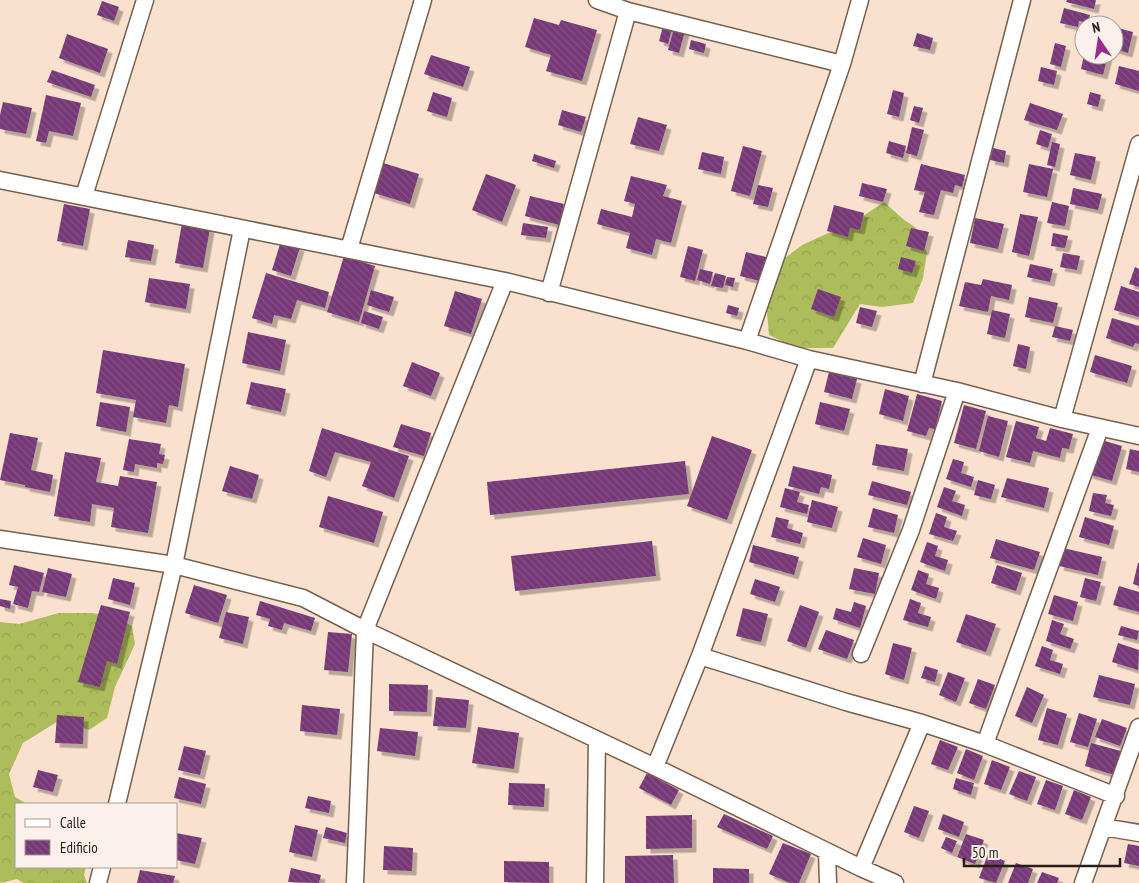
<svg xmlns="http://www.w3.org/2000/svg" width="1139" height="883" viewBox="0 0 1139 883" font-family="'PT Sans Narrow',sans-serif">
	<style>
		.forest { fill: url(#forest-crowns) }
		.building { fill: url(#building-back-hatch); filter: url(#shadow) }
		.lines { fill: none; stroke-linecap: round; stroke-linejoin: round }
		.street-casing { stroke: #755f4f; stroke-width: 19 }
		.street { stroke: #fff; stroke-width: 16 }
	</style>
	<defs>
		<pattern id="forest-crowns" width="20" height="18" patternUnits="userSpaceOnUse" patternTransform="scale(1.25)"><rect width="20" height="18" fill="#adbd5c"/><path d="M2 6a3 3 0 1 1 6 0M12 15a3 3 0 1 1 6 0" fill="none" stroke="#95a24f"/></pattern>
		<pattern id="building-back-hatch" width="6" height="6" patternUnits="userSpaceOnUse" patternTransform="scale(1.25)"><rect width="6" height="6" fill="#763777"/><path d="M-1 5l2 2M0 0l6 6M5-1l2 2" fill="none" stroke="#845284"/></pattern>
		<filter id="shadow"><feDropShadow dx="4.5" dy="4.5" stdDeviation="0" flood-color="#0004"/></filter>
	</defs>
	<rect width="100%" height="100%" fill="#fae1ce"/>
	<path class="forest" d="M884,202L903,219L916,228L927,253L923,278L913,303L882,307L860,304L833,348H796L769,335L766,300L776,265L802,245L857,220Z
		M59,613H92L115,617L132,626L135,644L115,687L107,718L89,730L60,720L23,743L9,774L15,797L27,804H16V867H86L84,875L87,883H23L17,879L0,883V622L19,624Z"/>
	<path class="building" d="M1067,0H1096L1094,9L1066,2Z
		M102,1L119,7L114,21L97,15Z
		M1064,8L1090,15L1088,23L1079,21L1078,27L1060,23Z
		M534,18L559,25L561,20L597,30L582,81L546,71L551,55L525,47Z
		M664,23L673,25L668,44L659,41Z
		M1114,27L1133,32L1128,53L1114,49Z
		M674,28L685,31L679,53L668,50Z
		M917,33L933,38L930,50L913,46Z
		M67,34L108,49L100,73L59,58Z
		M691,40L706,44L704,53L689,49Z
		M1055,43L1066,46L1061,67L1050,64Z
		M431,55L470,67L463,87L424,74Z
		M1084,55H1108L1103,75L1081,69Z
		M1119,66L1139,71V91L1115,84Z
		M1041,67L1057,71L1054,85L1038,81Z
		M52,70L95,85L91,97L47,82Z
		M893,90L904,93L899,117L887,114Z
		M433,92L452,98L447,117L427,111Z
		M1090,92L1101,95L1098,107L1087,104Z
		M46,95L81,103L73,136L49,131L46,143L36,141Z
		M3,102L32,108L26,134L0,129V115Z
		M1030,103L1063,114L1057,130L1024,120Z
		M914,106L923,108L919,123L910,120Z
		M562,110L586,117L581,132L558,125Z
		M638,117L667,125L659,151L630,144Z
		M912,127L924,130L917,156L906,153Z
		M1040,130L1052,134L1048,148L1036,144Z
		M889,141L906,146L903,158L886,153Z
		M1052,142L1060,144L1055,167L1047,165Z
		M743,146L762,151L750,196L731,191Z
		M993,148L1006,151L1004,163L990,160Z
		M702,152L724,157L721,174L698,169Z
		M1075,153L1096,157L1091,180L1070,175Z
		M534,154L556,161L554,168L532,161Z
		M383,163L419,174L410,204L374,193Z
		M921,164L965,175L962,187L955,185L953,193L941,190L934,215L919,212L925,192L914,190Z
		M1029,164L1053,169L1047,197L1023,192Z
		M486,174L516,185L502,222L472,210Z
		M631,176L667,185L663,196L682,201L671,243L656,239L652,255L626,248L630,233L597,224L601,209L632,217L635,204L624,201Z
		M862,183L887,189L883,202L859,196Z
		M758,185L773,188L768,207L753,204Z
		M1073,188L1102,194L1098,210L1070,204Z
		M530,196L564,204L559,225L525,216Z
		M1052,202L1069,206L1065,226L1047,223Z
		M64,204L90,209L83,246L57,241Z
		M834,205L864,213L860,230L850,228L848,237L827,231Z
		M1020,214L1038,217L1029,256L1012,252Z
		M975,218L1004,224L998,249L970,243Z
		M182,223L210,228L203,268L175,263Z
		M523,223L548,227L546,238L521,235Z
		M911,228L929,232L924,251L906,246Z
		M1053,233L1068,236L1065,248L1051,246Z
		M128,240L154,245L151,261L125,257Z
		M281,241L300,247L291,276L272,270Z
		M688,246L703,250L695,281L680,277Z
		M746,252L770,258L764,282L740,276Z
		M1063,253L1080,256L1077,270L1060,267Z
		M344,256L375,266L359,322L327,312Z
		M901,257L916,261L912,273L898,269Z
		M1030,264L1053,269L1050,282L1027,277Z
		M1135,267L1139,269V287L1129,284Z
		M700,269L713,272L710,284L697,280Z
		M266,273L329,292L325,308L297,300L291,319L274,315L272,324L252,318Z
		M715,273L726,276L723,288L711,286Z
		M727,277L735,278L733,287L725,285Z
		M149,278L190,284L186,309L145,302Z
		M983,279L1012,285L1009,300L991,296L988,312L959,306L965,282L981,285Z
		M1121,286L1139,292V317L1114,310Z
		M818,289L841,297L834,317L811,309Z
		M371,290L394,297L389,312L367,305Z
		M455,291L482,299L471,334L444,326Z
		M1029,297L1058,303L1053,323L1025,317Z
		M728,305L739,308L737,316L726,313Z
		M860,307L877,311L872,327L856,323Z
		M992,310L1010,314L1005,338L987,334Z
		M364,311L383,317L379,329L361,323Z
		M1112,318L1139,326V344L1135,343L1133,347L1106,338Z
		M1055,326L1073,330L1070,341L1052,337Z
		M248,332L286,340L280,371L242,363Z
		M1018,344L1030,347L1026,369L1013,366Z
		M103,350L185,364L178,407L169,405L166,423L133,417L136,400L96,393Z
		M1095,355L1132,366L1127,383L1090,372Z
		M412,362L440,373L431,396L403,386Z
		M829,372L857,379L852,399L824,392Z
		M251,382L286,389L281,412L246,404Z
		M885,389L909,396L903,421L879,414Z
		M917,394L942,401L935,429L929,428L926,436L907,431Z
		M100,402L130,407L126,432L96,426Z
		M820,402L850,409L844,431L815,424Z
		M964,405L986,411L976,449L954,443Z
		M988,416L1008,421L999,457L979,451Z
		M1016,421L1039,427L1036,438L1046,441L1050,428L1073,434L1069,449L1062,448L1060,458L1033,451L1030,463L1006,457Z
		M401,424L431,433L424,456L393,447Z
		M322,428L409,456L394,498L362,486L371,462L335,452L326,477L309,471Z
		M10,433L38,438L31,470L53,475L50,492L25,487V485L0,480Z
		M712,436L752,450L727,520L687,506Z
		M129,439L161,444L159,454L165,455L163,464L157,463V468L135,464L134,472L123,470Z
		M1098,439L1122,446L1112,481L1088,474Z
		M876,444L908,449L904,471L872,465Z
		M1130,449L1139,451V472L1126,469Z
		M65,452L101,458L96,482L118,486L120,476L157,482L148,533L111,527L114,508L92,504L90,522L54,516Z
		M953,459L964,462L961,473L974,477L971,487L946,479Z
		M685,461L689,494L490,515L487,482Z
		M230,466L259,475L252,499L222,491Z
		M793,466L832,475L829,489L821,487L819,494L788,486Z
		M1007,478L1049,488L1044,508L1001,497Z
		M978,480L995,485L991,499L974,495Z
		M872,481L911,492L907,505L868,495Z
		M944,487L956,491L952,501L965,505L962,516L937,507Z
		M785,488L800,492L797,502L809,505L807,514L780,507Z
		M1093,493L1107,495L1105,503L1114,505L1111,516L1089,511Z
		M328,496L383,512L374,543L319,527Z
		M812,500L838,507L832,528L807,522Z
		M873,508L898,515L894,533L868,527Z
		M936,513L947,517L944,527L957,531L953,541L929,534Z
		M776,517L789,520L787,528L803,533L800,544L771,537Z
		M1085,517L1114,526L1109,545L1079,537Z
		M863,538L886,545L881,564L857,557Z
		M996,539L1040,552L1034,570L990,558Z
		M652,541L656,576L515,591L511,556Z
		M927,542L938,546L935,556L948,560L945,571L920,562Z
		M753,545L799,557L794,575L749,562Z
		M1063,548L1102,557L1098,575L1059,566Z
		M1138,563H1139V586L1133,584Z
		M14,565L44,573L39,592L32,591L28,608L13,604L18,587L9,585Z
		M997,565L1022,573L1016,591L991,583Z
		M48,568L72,574L66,597L42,592Z
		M854,568L879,573L875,594L849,589Z
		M918,570L929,574L926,584L939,588L936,599L911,590Z
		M113,578L135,583L130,605L108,599Z
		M1085,578L1101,582L1096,601L1080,597Z
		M755,579L780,587L775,602L750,594Z
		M194,585L227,595L218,623L185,613Z
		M1119,586L1139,592V612L1113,605Z
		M1054,595L1078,602L1073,621L1048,614Z
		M0,599L11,601L10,609L0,606Z
		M910,599L921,603L918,613L931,617L928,627L903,620Z
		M260,601L315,618L311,631L284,623L282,630L268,626L270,619L256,615Z
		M854,602L866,606L860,628L833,619L836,608L851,612Z
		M101,605L130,612L117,664L107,661L100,687L78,682Z
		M800,605L819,612L806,648L787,641Z
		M743,608L768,614L761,642L736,636Z
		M226,612L249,617L243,644L219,638Z
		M966,614L996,624L986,652L956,642Z
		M1052,620L1064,624L1060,634L1074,639L1070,649L1046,641Z
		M1121,626L1139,631L1137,640L1118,635Z
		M826,630L854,640L847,659L818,649Z
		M328,632L352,634L348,672L324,670Z
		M893,643L912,648L904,680L885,674Z
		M1118,643L1139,650L1138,670L1112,662Z
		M1042,646L1053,650L1050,660L1063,664L1060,674L1035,666Z
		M925,666L938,670L935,682L921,678Z
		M948,672L965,678L956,702L939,695Z
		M1099,675L1135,684L1130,705L1093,697Z
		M978,679L995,685L986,709L969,703Z
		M389,684L428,685L427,712L389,711Z
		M1027,687L1044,695L1032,723L1015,716Z
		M436,697L469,700L466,728L433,726Z
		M302,705L340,709L337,735L300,731Z
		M1047,708L1067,714L1058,745L1038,740Z
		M1079,713L1097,719L1088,747L1070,742Z
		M57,715L84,717L83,744L55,743Z
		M1102,719L1127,728L1120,746L1095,737Z
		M478,727L519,733L514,769L472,763Z
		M380,728L418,732L415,756L377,751Z
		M940,740L958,747L948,770L931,764Z
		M1091,743L1121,751L1114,775L1085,766Z
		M184,746L206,751L200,775L178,770Z
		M966,749L983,756L974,780L957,773Z
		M992,760L1010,767L1001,790L984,784Z
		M38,770L58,775L53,792L33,787Z
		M1019,771L1036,777L1027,801L1009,794Z
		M647,773L679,790L671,805L639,788Z
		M179,777L206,784L201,804L174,798Z
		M956,778L974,783L971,795L953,789Z
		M1046,780L1063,786L1055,810L1037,804Z
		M509,783L545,784L544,807L508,805Z
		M1074,790L1091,797L1082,820L1065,814Z
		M308,796L331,801L329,813L305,808Z
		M914,806L929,811L919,838L904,832Z
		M724,814L773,836L767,849L717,827Z
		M943,814L964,822L959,837L938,829Z
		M692,815V848L646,849V816Z
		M295,825L318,830L312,857L289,852Z
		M326,827L347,833L345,843L323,838Z
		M176,833L202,838L195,864L176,860Z
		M966,834L984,840L975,864L957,857Z
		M946,837L957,841L952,853L941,848Z
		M783,843L811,854L799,883H790L769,874Z
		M1128,844L1139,846V866L1124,863Z
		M384,846L413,848L412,871L383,870Z
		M988,854L1005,861L996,883L979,878Z
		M673,855L674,883H625V856Z
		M504,861L549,862V883L504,882Z
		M1016,863L1033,869L1028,883H1008Z
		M291,868L321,875L319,883L288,882Z
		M713,868L749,869V883H713Z
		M140,870L175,876L173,883H137Z
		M1042,872L1059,878L1057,883H1037Z"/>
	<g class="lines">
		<g class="street-casing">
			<path id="street" d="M597,0L628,11L842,64
				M0,180L505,281L747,341L809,359L957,391L1062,419L1139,436
				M84,196L145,0
				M349,249L423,0
				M549,293L628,11
				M747,341L842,64L860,0
				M922,384L1022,0
				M1062,419L1139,144
				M0,539L174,565L303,598L365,630L655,767L861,868L895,883
				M861,654L911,530L957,391
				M700,656L846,702L922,723L985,744L1116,796
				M985,744L1100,428
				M655,767L700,656L809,359
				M117,804L174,565L242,229
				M1103,827L1139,833
				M827,852L828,883
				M861,868L922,723
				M98,883L102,867
				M355,883L365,630L505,281
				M595,883L597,740
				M1083,883L1139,727"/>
		</g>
		<use href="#street" class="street"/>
	</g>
	<rect x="15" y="803" width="162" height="65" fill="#fbf1ea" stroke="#a69d96"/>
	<rect x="25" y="819" width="25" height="8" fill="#ffffff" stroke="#a69d96"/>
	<text x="60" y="828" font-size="15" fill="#271e17">Calle</text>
	<rect x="25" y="840" width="25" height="15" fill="url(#building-back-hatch)" stroke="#a69d96"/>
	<text x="60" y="853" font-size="15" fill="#271e17">Edificio</text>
	<g transform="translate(1099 40) rotate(347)"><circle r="24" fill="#fbf1ea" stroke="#a69d96"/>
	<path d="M0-4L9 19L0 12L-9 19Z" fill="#962c8f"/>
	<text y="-8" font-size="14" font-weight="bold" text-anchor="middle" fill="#271e17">N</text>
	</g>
	<path d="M964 858v8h156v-8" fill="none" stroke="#271e17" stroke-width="2.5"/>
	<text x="972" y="858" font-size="15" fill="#271e17" stroke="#fbf1ea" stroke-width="4" paint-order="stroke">50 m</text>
</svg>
